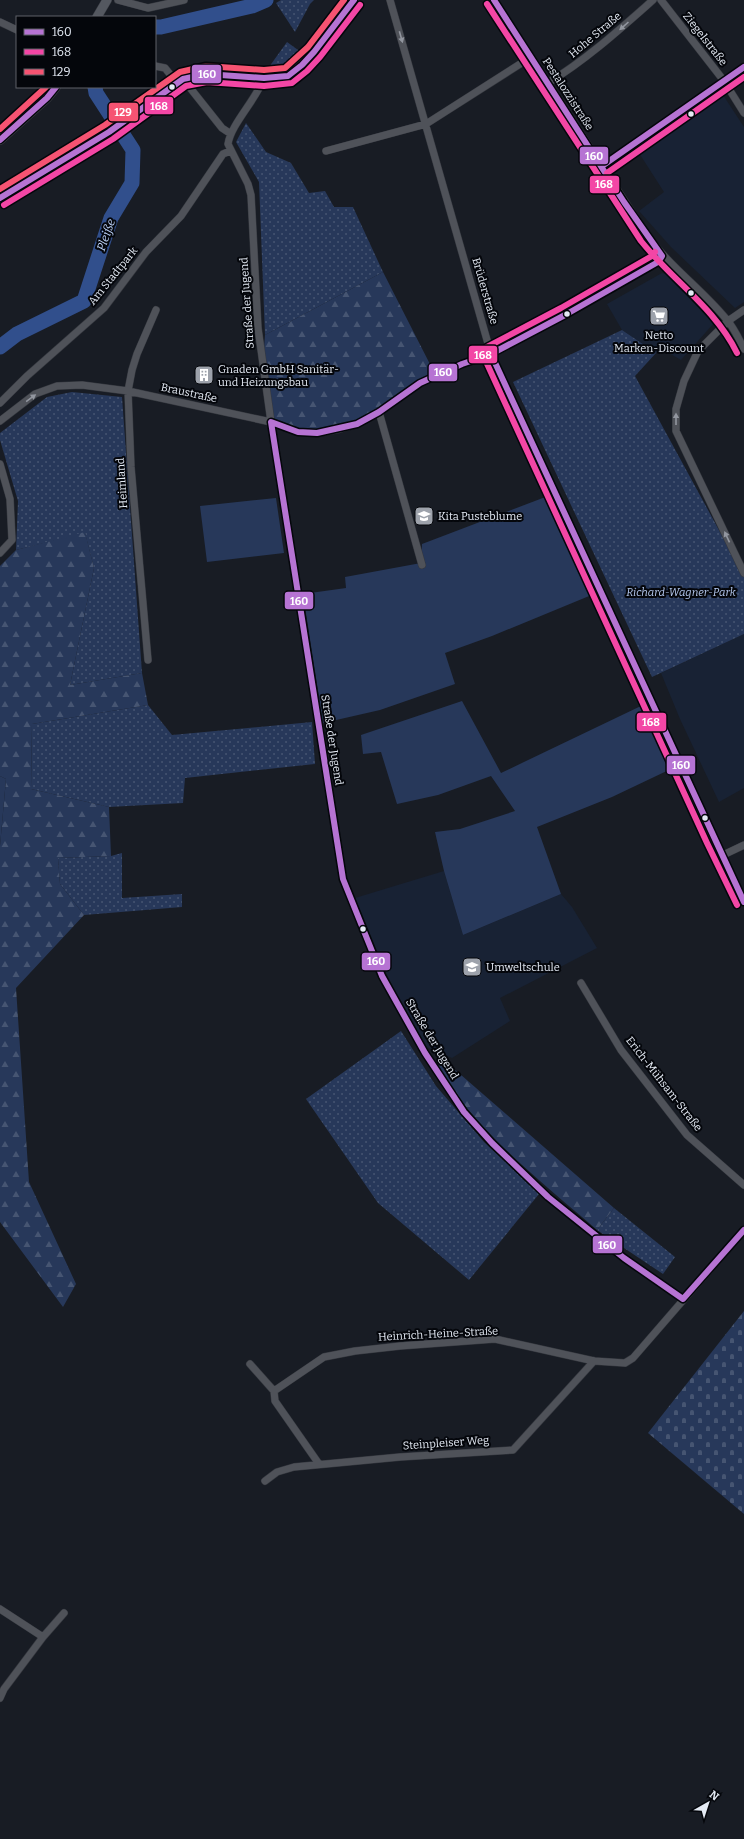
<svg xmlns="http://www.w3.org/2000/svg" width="744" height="1839" viewBox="0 0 744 1839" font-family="Bitter,serif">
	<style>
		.built { fill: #182234 }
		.grass { fill: url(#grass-dots) }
		.forest { fill: url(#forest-firs) }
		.cemetery { fill: url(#cemetery-stones) }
		.garden { fill: #27385a }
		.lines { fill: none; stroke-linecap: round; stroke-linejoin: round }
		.river { stroke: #314f8c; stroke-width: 15 }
		.street-casing { stroke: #35383f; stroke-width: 8 }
		.secondary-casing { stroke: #35383f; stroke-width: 10 }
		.street { stroke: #4f5259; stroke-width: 7 }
		.secondary { stroke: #545860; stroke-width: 9 }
		.bus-1-casing { stroke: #04060b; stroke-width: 9 }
		.bus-2-casing { stroke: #04060b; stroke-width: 9 }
		.bus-3-casing { stroke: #04060b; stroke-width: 9 }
		.bus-1 { stroke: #b673d3; stroke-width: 6 }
		.bus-2 { stroke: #f346a5; stroke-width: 6 }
		.bus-3 { stroke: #f65372; stroke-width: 6 }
		.oneway { fill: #92969f }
		.bus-dot { fill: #e4eaf4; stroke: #04060b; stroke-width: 1.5 }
		.labels { text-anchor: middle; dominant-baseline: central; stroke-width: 4; stroke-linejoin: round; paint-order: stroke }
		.street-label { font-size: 11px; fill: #e4eaf4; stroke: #04060b }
		.poi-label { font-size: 11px; fill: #e4eaf4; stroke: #04060b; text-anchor: start }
		.park-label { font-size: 11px; font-style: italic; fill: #b6caf0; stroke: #04060b }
		.water-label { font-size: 12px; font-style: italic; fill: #bed3f9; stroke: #04060b }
		.line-badge { stroke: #04060b; stroke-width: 1.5 }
		.badge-label { font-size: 11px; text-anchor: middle; font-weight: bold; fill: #fff }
	</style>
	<defs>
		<pattern id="grass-dots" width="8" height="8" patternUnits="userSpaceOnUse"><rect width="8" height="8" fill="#27385a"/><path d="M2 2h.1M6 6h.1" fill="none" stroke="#465572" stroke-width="1.8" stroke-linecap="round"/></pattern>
		<pattern id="forest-firs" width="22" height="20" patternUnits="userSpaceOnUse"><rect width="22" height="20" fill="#27385a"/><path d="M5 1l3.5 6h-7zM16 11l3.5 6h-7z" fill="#465572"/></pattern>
		<pattern id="cemetery-stones" width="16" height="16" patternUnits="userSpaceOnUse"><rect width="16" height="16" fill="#27385a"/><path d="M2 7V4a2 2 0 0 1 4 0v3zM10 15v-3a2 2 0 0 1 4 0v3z" fill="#465572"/></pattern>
	</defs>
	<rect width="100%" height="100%" fill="#181c24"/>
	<path class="built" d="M723,95L744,127V302L735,308L671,247L639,211L664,192L639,153Z
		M662,273L669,275L697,303L714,323L681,360L662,349L656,353L622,330L607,304Z
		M744,634V788L719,802L680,719L661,673Z
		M444,871L463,935L561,894L572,907L597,948L500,998L510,1021L452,1058L422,1045L388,977L355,898Z"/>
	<path class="grass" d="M281,0H314L310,4L295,32L276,3Z
		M287,42L305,55C293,69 287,69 269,67Z
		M246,123L266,152L291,163L309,193L325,191L334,207H353L383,272L265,335L259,182L236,142Z
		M622,330L656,353L635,376L744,576V634L652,677L513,382Z
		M72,392L122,397L142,673L70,685L94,568L85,533L16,550L18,501L0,440V433L47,397Z
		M148,705L172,735L312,722L315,764L185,778L183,803L109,807L31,789L32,724Z
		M122,853V898L182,894V907L84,915L60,884L58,858L111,856Z
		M401,1031L436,1086L484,1142L539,1194L469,1280L378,1203L306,1099Z
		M614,1208L675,1257L663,1274L597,1230Z"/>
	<path class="forest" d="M383,272L436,376L357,424L318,433L271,422L263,361L265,335Z
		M85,532L94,568L70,685L142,673L148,705L32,724L31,789L109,807L111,856L58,858L60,884L84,915L16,988L29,1182L76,1284L63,1307L0,1222V846L6,779L0,776V566L16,550Z
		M436,1060L453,1068L614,1208L597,1230C544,1184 466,1124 436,1060Z"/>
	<path class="cemetery" d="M744,1311V1514L648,1433Z"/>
	<path class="garden" d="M548,496L594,594L492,636L445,653L455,684L380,710L323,723L303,594L346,588L345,577L421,563L422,544Z
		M276,498L284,553L207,562L200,506Z
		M462,701L501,773L643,705L673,768L612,797L537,827L561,894L463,935L444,871L435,832L460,829L515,811L491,776L438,795L397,804L381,752L363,754L361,735Z
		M0,776L6,779L0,846Z"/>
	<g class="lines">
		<path class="river" d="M155,27H161L252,6L266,0
			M0,347L17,334L84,301L111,218L132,183L133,150L96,93L95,87"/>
		<g class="street-casing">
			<path id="street" d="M118,0L148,8L184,0
				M390,0L491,354L714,840L744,902
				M494,0L648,237C671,268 703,290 727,320C734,328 739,339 744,349
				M661,0L724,81L744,113
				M0,22L17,30
				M155,66L165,68L177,83
				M264,78C256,100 231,124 228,144L248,184L251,195L258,328L271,422L343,879L353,905L382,976L425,1053L464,1112L492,1143L548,1197L624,1258L683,1299
				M183,79L222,128L231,134
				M548,83C587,59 619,30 653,0
				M326,151L426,124L531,57
				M602,166L744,67
				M744,310L728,321L698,351L684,381L676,409V431L744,573
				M0,403L27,376L104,308L146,252L181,216L223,154L230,151
				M379,412L422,565
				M0,421L35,394L57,386L82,385L128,391L271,422L298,432L317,433L340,429L357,424L379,412L420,383L462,364L491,354L565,315L658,262L662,256
				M0,464L10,499L12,540L0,553
				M148,660L131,467L128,391L132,370L137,354L156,310
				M721,856L744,845
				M581,983L621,1050L687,1135L744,1185
				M250,1364L274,1391L275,1401L319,1464
				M274,1391L324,1357L355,1351L400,1346L495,1339L594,1361L625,1363L633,1358L744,1230
				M265,1481L277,1472L294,1467L400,1457L513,1450L594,1361
				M0,1609L43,1637
				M0,1698L4,1689L43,1637L64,1613"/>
		</g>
		<g class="secondary-casing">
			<path id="secondary" d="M97,17L107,0
				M0,140L47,98L56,87
				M0,198L109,132L183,79L206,74L264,78L288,76L302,65L314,52L354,0"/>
		</g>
		<use href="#street" class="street"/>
		<use href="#secondary" class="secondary"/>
		<g class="bus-1-casing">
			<path id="bus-1" d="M494,0L624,202L662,256L658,262L565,315L491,354L462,364L420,383L379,412L357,424L317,433L298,432L271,422L343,879L382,976L425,1053L464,1112L492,1143L548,1197L624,1258L683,1299L744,1230
				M0,140L47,98L56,87
				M602,166L744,67
				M0,198L109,132L183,79L206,74L264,78L288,76L302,65L314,52L354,0
				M491,354L744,902"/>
		</g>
		<g class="bus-2-casing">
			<path id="bus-2" d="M487,4L641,241C672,280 715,308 737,353
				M607,173L744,77
				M4,205L113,139L186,86L207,82L264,86L292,83L307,71L320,57L360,5
				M655,252L652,256L561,308L487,347L483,355L707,843L737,905"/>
		</g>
		<g class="bus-3-casing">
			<path id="bus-3" d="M0,129L46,87
				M0,189L105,125L180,72L206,66L264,70L285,68L308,47L344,0"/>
		</g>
		<use href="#bus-1" class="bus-1"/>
		<use href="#bus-2" class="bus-2"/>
		<use href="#bus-3" class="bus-3"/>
	</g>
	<defs><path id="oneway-solid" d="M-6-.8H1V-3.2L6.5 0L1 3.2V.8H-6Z"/></defs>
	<g class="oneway">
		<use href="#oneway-solid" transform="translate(624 26) rotate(138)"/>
		<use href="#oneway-solid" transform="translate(401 37) rotate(74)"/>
		<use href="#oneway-solid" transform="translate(31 398) rotate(-36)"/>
		<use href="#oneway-solid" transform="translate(676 419) rotate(-90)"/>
		<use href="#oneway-solid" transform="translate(727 537) rotate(-115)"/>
	</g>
	<defs>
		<g id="supermarket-square" transform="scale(1)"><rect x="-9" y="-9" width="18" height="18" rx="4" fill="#9da2ab" stroke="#04060b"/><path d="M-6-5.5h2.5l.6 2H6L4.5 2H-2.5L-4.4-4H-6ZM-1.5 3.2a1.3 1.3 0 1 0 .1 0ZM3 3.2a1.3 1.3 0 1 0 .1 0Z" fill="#fff"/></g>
		<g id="building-square" transform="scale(1)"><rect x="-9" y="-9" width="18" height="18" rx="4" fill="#9da2ab" stroke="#04060b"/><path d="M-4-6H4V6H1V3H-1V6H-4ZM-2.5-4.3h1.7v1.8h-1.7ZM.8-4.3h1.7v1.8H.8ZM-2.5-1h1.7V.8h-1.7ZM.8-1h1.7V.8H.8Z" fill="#fff"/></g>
		<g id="school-square" transform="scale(1)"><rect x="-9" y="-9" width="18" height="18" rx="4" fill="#9da2ab" stroke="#04060b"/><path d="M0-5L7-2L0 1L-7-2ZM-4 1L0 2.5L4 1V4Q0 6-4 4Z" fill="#fff"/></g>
	</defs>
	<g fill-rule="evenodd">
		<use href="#supermarket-square" x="659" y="316"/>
		<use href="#building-square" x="204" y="375"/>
		<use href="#school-square" x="424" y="516"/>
		<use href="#school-square" x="472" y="967"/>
	</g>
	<g class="bus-dot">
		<circle cx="172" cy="87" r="3.5"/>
		<circle cx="691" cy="114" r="3.5"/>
		<circle cx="691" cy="293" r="3.5"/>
		<circle cx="567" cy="314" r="3.5"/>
		<circle cx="705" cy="818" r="3.5"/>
		<circle cx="363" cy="929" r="3.5"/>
	</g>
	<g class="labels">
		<g class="street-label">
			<text transform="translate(595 35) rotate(-40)">Hohe Straße</text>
			<text transform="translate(705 39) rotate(52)">Ziegelstraße</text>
			<text transform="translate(568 94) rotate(57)">Pestalozzistraße</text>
			<text transform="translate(113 276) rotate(-51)">Am Stadtpark</text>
			<text transform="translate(485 291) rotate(74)">Brüderstraße</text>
			<text transform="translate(247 303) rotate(-94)">Straße der Jugend</text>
			<text transform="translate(189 393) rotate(12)">Braustraße</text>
			<text transform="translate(122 483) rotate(-94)">Heimland</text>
			<text transform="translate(332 740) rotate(81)">Straße der Jugend</text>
			<text transform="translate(432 1039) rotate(59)">Straße der Jugend</text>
			<text transform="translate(664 1084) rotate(52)">Erich-Mühsam-Straße</text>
			<text transform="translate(438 1334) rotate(-3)">Heinrich-Heine-Straße</text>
			<text transform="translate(446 1443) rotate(-4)">Steinpleiser Weg</text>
		</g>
		<g class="poi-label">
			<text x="659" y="335" text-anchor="middle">Netto<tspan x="659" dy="13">Marken-Discount</tspan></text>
			<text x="218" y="369">Gnaden GmbH Sanitär-<tspan x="218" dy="13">und Heizungsbau</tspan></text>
			<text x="438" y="516">Kita Pusteblume</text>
			<text x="486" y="967">Umweltschule</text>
		</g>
		<g class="park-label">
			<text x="681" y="592">Richard-Wagner-Park</text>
		</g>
		<g class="water-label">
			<text transform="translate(106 235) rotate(-70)">Pleiße</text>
		</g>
	</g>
	<g class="line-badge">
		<rect x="191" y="64" width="31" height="20" rx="4" fill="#b673d3"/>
		<rect x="144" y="96" width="30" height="19" rx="4" fill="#f346a5"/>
		<rect x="108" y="102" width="31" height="20" rx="4" fill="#f65372"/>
		<rect x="579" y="146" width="30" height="19" rx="4" fill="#b673d3"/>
		<rect x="589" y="175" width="31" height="19" rx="4" fill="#f346a5"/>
		<rect x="468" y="345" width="30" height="19" rx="4" fill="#f346a5"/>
		<rect x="428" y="363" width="30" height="19" rx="4" fill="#b673d3"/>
		<rect x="284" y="591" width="30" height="19" rx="4" fill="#b673d3"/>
		<rect x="636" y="712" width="31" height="20" rx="4" fill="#f346a5"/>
		<rect x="666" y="755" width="30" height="20" rx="4" fill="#b673d3"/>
		<rect x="361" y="952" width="30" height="19" rx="4" fill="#b673d3"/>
		<rect x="592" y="1235" width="31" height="19" rx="4" fill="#b673d3"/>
	</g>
	<g class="badge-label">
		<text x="207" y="78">160</text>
		<text x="159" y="110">168</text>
		<text x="123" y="116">129</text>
		<text x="594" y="160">160</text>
		<text x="604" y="188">168</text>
		<text x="483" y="359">168</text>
		<text x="443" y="376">160</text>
		<text x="299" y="605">160</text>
		<text x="651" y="726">168</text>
		<text x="681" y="769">160</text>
		<text x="376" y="965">160</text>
		<text x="607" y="1249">160</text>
	</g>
	<rect x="16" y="16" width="140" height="72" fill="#04060b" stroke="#5e6168"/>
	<rect x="24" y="29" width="20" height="6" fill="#b673d3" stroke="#5e6168"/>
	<text x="52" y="36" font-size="12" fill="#e4eaf4">160</text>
	<rect x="24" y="49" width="20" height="6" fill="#f346a5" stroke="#5e6168"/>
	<text x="52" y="56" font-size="12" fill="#e4eaf4">168</text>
	<rect x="24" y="69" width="20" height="6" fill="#f65372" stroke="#5e6168"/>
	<text x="52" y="76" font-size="12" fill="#e4eaf4">129</text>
	<g transform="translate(708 1803) rotate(39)" stroke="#04060b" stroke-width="3" paint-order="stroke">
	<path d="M0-3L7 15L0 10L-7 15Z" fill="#e4eaf4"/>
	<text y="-6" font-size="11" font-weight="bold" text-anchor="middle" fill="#e4eaf4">N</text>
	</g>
</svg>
